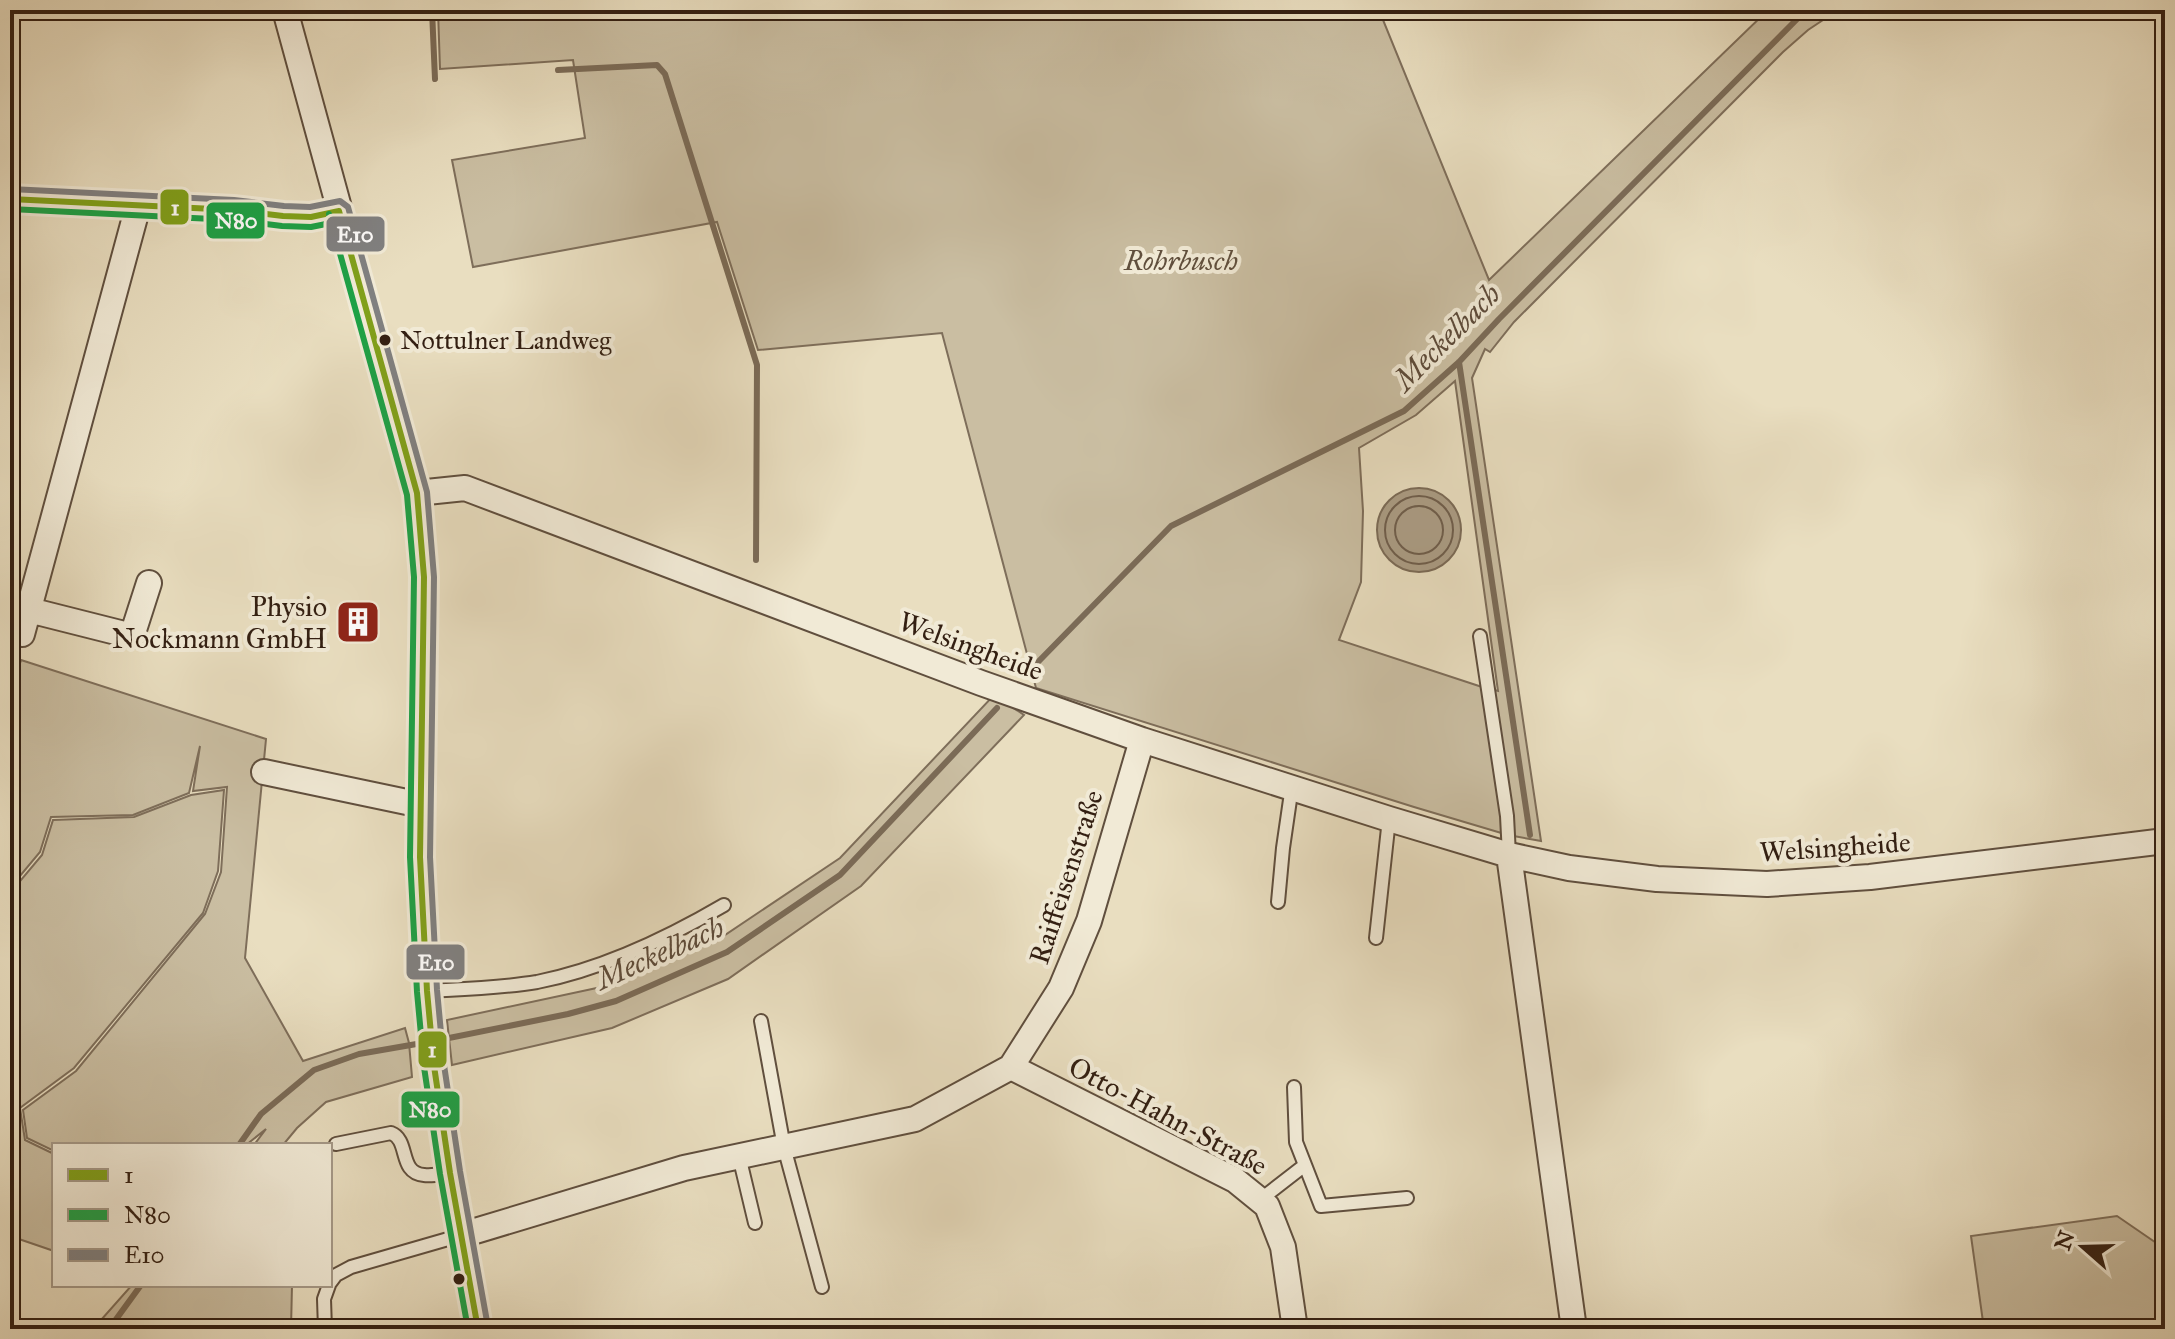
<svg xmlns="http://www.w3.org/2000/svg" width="2175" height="1339" viewBox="0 0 2175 1339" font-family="'IM FELL Great Primer',serif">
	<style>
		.green { fill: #cabea2; stroke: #7e6e5a; stroke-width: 2; fill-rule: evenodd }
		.water { fill: #ab9d85; stroke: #7b6b57; stroke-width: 2 }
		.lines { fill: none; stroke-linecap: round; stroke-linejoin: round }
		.shore { stroke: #6f5e4c; stroke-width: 2 }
		.stream { stroke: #7b6b57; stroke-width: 6 }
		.lane-casing { stroke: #604f3e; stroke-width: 16 }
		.street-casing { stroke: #604f3e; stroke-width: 28 }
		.lane { stroke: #f1ead6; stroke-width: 12 }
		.street { stroke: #f1ead6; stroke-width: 24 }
		.bus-1-casing { stroke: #f1ead6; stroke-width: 12 }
		.bus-2-casing { stroke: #f1ead6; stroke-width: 12 }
		.bus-3-casing { stroke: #f1ead6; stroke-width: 12 }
		.bus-1 { stroke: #81a01a; stroke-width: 6 }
		.bus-2 { stroke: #1ea146; stroke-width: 6 }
		.bus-3 { stroke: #808080; stroke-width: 6 }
		.bus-dot { fill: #331f12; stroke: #f1ead6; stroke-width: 3 }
		.labels { text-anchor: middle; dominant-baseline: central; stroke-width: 8; stroke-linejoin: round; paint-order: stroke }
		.bus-label { font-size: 26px; fill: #331f12; stroke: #f1ead6; text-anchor: start }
		.park-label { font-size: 28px; font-style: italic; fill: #604f3d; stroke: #f1ead6 }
		.poi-label { font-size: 28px; fill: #331f12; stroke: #f1ead6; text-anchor: end }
		.street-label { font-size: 28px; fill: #331f12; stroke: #f1ead6 }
		.water-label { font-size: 30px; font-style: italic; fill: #5d4b3a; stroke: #f1ead6 }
		.line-badge { stroke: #f1ead6; stroke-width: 3 }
		.badge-label { font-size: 22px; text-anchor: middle; font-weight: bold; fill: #fff }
	</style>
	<rect width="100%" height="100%" fill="#e9dec0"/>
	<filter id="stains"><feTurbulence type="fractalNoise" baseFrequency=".0025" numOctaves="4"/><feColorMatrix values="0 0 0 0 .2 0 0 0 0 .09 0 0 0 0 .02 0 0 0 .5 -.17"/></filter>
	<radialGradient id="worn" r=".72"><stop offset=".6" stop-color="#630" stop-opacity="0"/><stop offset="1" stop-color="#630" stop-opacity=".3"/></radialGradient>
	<path class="green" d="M438,10H1379L1489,280L1768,10H1838L1808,30L1783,52L1514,322L1490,352L1485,349L1472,378L1541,841L1508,835L1414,807L1036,688L942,333L758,350L717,222L473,267L452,160L585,138L573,60L440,69ZM1455,381L1498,691L1479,686L1339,640L1361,582L1363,511L1359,448L1416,415Z
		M21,660L266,739L245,958L303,1061L405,1028L409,1043L412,1077L326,1102L297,1128L283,1145H254L266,1129L246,1145H54V1151L27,1138L23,1110L76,1071L205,914L221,872L227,787L193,791L200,746L189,793L133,815L51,817L40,852L10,888V697Z
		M994,695L1024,715L861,886L728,979L612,1028L452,1065L447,1020L606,986L716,941L840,858Z
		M224,790L218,871L203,913L74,1068L20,1108L25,1140L54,1154V1251L10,1236V893L42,855L53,820L134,817L191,795Z
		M2117,1216L2165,1249V1329H1984L1971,1236Z
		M132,1285H292L291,1329H93Z"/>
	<path class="water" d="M1377 530a42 42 0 1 1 84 0a42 42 0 1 1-84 0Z"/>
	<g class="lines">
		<path class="shore" d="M1385 530a34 34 0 1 1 68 0a34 34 0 1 1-68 0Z
			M1395 530a24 24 0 1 1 48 0a24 24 0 1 1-48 0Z"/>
		<path class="stream" d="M432,10L435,79
			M558,70L657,65L665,74L757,365L756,560
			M1459,362L1530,835
			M1037,663L1171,526L1404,411L1459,362L1499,319L1806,10
			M439,1040L568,1014L616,1001L727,952L840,875L997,708
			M239,1145L261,1114L314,1070L359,1054L428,1042
			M109,1329L141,1285"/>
		<g class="lane-casing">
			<path id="lane" d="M1480,636L1507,816L1509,855
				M1278,902L1283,848L1292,786
				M1376,938L1389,819
				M427,991C463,989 501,988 537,982C603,969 666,939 724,905
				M761,1021L784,1147L822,1287
				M1294,1087L1296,1142L1305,1165
				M336,1144L391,1133C410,1140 398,1173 424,1175C432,1176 442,1174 450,1173
				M739,1156L755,1223
				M1260,1200L1305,1165L1321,1206L1407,1198
				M330,1283L336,1275L351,1267L462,1235
				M325,1329L324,1299L329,1285"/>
		</g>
		<g class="street-casing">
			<path id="street" d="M285,10L417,493L424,577L420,857L427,991L434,1066L450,1173L478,1329
				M10,199L234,210L283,216L311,217L339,211
				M417,493L465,488L981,683L1142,740L1389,819L1509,855L1569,868L1657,879L1767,884L1870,877L2165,841
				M29,610L132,636L149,583
				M22,634L138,206
				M264,772L421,805
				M1509,855L1574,1329
				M1011,1067L1235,1180L1267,1206L1283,1247L1295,1329
				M462,1235L684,1168L915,1119L1011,1067L1061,988L1089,921L1142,740"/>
		</g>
		<use href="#lane" class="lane"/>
		<use href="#street" class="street"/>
		<g class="bus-1-casing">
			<path id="bus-1" d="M10,199L234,210L283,216L311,217L339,211
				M339,211L417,493L424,577L420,857L427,991L434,1066L450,1173L478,1329"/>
		</g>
		<g class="bus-2-casing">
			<path id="bus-2" d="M10,209L233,220L282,226L311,227L341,221
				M329,214L407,495L414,577L410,857L417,992L424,1067L440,1174L468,1329"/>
		</g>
		<g class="bus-3-casing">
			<path id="bus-3" d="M10,189L234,200L284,206L310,207L340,201L348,207L427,492L434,577L430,857L437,990L444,1065L460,1171L488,1327"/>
		</g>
		<use href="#bus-1" class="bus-1"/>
		<use href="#bus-2" class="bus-2"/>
		<use href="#bus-3" class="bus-3"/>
	</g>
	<defs>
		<g id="building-square" transform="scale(2.3)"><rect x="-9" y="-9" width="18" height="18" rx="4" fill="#8f2418" stroke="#f1ead6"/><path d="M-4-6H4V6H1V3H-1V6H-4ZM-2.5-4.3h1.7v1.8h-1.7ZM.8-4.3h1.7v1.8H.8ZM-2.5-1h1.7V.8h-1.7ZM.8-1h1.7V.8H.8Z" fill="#fff"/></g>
	</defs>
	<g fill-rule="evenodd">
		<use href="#building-square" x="358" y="622"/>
	</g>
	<g class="bus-dot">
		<circle cx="385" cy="340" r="7"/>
		<circle cx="459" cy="1279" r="7"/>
	</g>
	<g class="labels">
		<g class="bus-label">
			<text x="400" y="340">Nottulner Landweg</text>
		</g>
		<g class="park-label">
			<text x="1181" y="260">Rohrbusch</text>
		</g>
		<g class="poi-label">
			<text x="327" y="606">Physio<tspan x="327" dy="32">Nockmann GmbH</tspan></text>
		</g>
		<g class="street-label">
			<text transform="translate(971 646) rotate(20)">Welsingheide</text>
			<text transform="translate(1835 847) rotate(-4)">Welsingheide</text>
			<text transform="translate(1066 877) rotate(-72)">Raiffeisenstraße</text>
			<text transform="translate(1168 1116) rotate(28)">Otto-Hahn-Straße</text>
		</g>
		<g class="water-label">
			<text transform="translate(1447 337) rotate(-45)">Meckelbach</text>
			<text transform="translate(660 953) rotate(-24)">Meckelbach</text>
		</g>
	</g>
	<g class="line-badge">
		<rect x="159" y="188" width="31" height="38" rx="8" fill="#81a01a"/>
		<rect x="205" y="201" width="61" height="39" rx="8" fill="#1ea146"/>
		<rect x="325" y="215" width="61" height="38" rx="8" fill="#808080"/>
		<rect x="405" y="943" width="61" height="38" rx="8" fill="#808080"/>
		<rect x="417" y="1030" width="31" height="39" rx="8" fill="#81a01a"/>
		<rect x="400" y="1090" width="61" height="39" rx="8" fill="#1ea146"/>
	</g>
	<g class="badge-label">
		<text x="175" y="215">1</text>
		<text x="236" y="228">N80</text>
		<text x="355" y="242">E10</text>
		<text x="436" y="970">E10</text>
		<text x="432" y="1057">1</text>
		<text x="430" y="1117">N80</text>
	</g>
	<rect width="2175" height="1339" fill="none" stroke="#e9dec0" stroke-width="40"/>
	<rect x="12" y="12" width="2151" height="1315" fill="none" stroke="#331f12" stroke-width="4"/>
	<rect x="20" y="20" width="2135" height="1299" fill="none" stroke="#331f12" stroke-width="2"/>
	<rect x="52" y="1143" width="280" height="144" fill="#f1ead6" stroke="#a59988" stroke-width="2"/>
	<rect x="68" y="1169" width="40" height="12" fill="#81a01a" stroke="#a59988" stroke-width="2"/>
	<text x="124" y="1183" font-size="24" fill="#331f12">1</text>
	<rect x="68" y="1209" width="40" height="12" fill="#1ea146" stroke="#a59988" stroke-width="2"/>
	<text x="124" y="1223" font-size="24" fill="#331f12">N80</text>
	<rect x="68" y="1249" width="40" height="12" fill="#808080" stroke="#a59988" stroke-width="2"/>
	<text x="124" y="1263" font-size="24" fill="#331f12">E10</text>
	<g transform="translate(2083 1247) rotate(290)" stroke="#f1ead6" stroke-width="6" paint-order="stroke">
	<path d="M0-6L14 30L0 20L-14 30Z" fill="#331f12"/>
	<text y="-12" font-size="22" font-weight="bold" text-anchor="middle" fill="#331f12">N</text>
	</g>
	<rect width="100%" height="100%" filter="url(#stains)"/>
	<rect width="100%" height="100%" fill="url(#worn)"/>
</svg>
